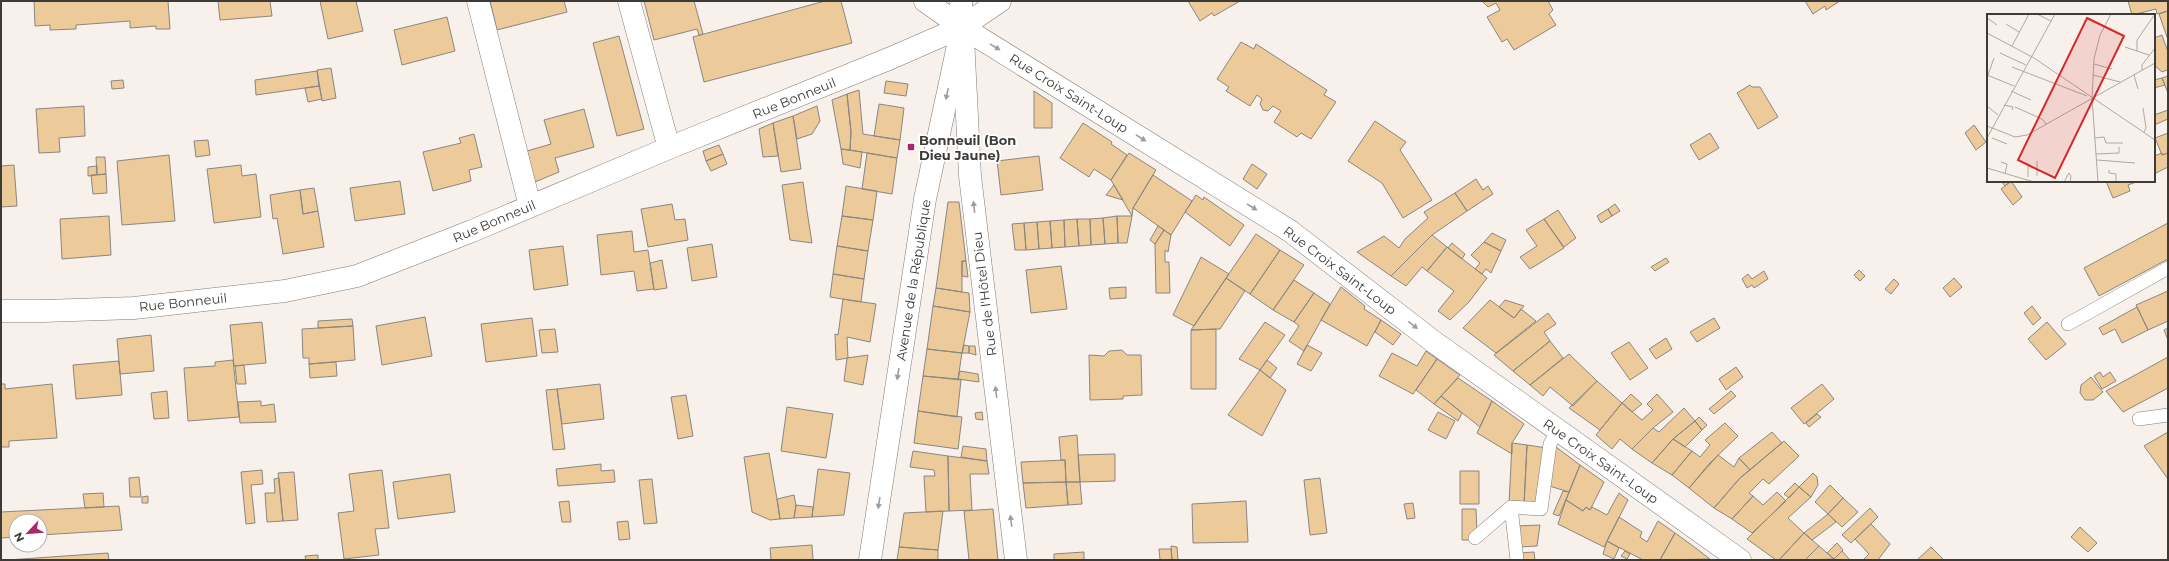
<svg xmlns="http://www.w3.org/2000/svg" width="2169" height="561" viewBox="0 0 2169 561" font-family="Montserrat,sans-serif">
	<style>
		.building { fill: #ecca99; stroke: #8b8680 }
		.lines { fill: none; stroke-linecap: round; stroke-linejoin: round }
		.service-casing { stroke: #817b75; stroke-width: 14 }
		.minor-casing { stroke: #817b75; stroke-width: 23 }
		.tertiary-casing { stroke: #817b75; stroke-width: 23 }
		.service { stroke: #fff; stroke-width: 13 }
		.minor { stroke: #fff; stroke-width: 22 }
		.tertiary { stroke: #fff; stroke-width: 22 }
		.oneway { fill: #9e9d9c }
		.poi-dot { fill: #ad256a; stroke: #fff; stroke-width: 1.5 }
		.labels { text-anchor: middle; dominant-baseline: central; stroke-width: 3.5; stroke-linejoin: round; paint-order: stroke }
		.street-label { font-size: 13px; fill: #3d3b38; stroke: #fff }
		.poi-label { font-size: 13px; font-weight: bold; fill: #3d3b38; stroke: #fff; text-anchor: start }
		.inset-road { fill: none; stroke: #ada8a3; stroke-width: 1 }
		.view { fill: #d62828; fill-opacity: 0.15; stroke: #d62828; stroke-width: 2 }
		.inset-edge { fill: none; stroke: #3d3b38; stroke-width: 2 }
	</style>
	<rect width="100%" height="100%" fill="#f8f1eb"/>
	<path class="building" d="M34,1H168L170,29H156V26L130,28V21L76,25V29L50,30V25L35,26Z
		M218,1H270L272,16L220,20Z
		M320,1H356L363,31L328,39Z
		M490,1H564L567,12L497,30Z
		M644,1H694L703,34L699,35L697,29L654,40Z
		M825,1H841L852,43L704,82L693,37Z
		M1188,1H1240L1214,16L1212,13L1200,21Z
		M1482,1H1548L1553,10L1549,14L1556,25L1514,50L1507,39L1502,42L1487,17L1500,10L1496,3L1488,7Z
		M1805,1H1840L1826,10L1825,6L1813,14Z
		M2128,1H2168V11L2157,14L2156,9L2132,15Z
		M2168,11V40L2159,14Z
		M447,17L455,51L402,65L394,30Z
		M2162,35L2168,52V72L2167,70L2162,72L2154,65V38Z
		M619,36L644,129L617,136L593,43Z
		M1241,42L1254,49L1256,44L1327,90L1324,95L1336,102L1311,139L1301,133L1297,137L1274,122L1281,111L1273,106L1268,111L1263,110L1260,104L1262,99L1257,95L1250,106L1226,91L1229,87L1217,79Z
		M331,68L336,98L322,101L317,70Z
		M317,71L319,86L256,95L255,80Z
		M2168,76V93L2162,78Z
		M2162,78L2165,85L2154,88V80Z
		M123,80L124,88L112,89L111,81Z
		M886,81L908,84L906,96L884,93Z
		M1750,85L1752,87H1760L1778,117L1758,129L1737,93Z
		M319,86L322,99L308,102L305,88Z
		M859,90L863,134L900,140L897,158L850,150L851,132L847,94Z
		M1034,91L1052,103V128H1034Z
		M847,94L851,132L850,150L841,149L832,100Z
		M879,104L904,108L900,140L874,136Z
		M84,106L85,136L59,138L60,152L39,153L36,109Z
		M817,106L820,121L812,134L797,139L793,116Z
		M584,109L594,147L555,158L559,172L535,182L527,151L551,144L544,120Z
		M2168,110V119L2154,125V115Z
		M793,116L801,169L781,172L773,123Z
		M1375,121L1406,142L1400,150L1432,200L1403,218L1382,183L1348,161Z
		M773,123L778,156L763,157L759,129Z
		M1083,123L1112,142L1111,144L1127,155L1111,180L1094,169L1089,177L1060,158Z
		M1974,125L1986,142L1976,150L1965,133Z
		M1710,133L1719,148L1699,160L1690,145Z
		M2168,133V153L2162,155L2155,138Z
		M474,134L482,167L469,170L471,181L433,191L423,152L461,143L459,138Z
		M208,140L210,155L196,157L194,141Z
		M719,145L723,154L706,161L703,151Z
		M841,149L862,152L860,168L843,164Z
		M867,153L897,158L892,194L862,189Z
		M1129,153L1156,170L1133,208L1132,216L1111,180Z
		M2162,153V155L2168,153V167L2154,174V156Z
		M723,154L727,164L711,171L706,161Z
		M169,155L175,221L122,225L117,161Z
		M1039,156L1043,190L1001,195L997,161Z
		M96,157H105L106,174L97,175Z
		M1252,164L1267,174L1257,189L1243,179Z
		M14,165L17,206L1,207V166Z
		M241,165L242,176L256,174L261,217L214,223L207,169Z
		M97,166V175L88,176V167Z
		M106,174L107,193L93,194L91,175Z
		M1153,175L1192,201L1171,235L1133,208Z
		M1476,179L1483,190L1488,186L1493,194L1467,211L1455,193Z
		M400,181L405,214L355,221L350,188Z
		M2001,181H2011L2005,186Z
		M2011,181L2022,197L2013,205L2001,189Z
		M2106,181H2139L2128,185L2130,191L2113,198Z
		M803,182L807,211L812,243L790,240L782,185Z
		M1114,185L1123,200L1106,195Z
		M846,186L877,191L873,220L842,216Z
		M314,188L318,211L303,214L300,190Z
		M300,190L303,214L318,211L324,247L283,254L277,218L273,219L270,195Z
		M1455,193L1467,211L1432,235L1391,276L1357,252L1384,236L1399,248L1405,239L1428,218L1424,212Z
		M1196,195L1203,200L1204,197L1244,225L1230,246L1185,212Z
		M948,202H959L966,261H962V292L936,288Z
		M672,204L675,220L685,219L688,240L648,247L641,209Z
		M1615,204L1620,211L1612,216L1608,209Z
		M1608,209L1612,216L1601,223L1597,216Z
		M1558,210L1576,238L1564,247L1544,219Z
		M109,216L111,255L62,259L60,219Z
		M842,216L873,220L868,251L837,246Z
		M1117,216L1118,243L1105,244L1103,218Z
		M1117,216H1132L1127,243H1118Z
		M1103,218L1105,244L1091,245L1090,219Z
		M1077,219L1079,246L1065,247L1064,220Z
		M1077,219H1090L1091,245L1079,246Z
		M1544,219L1564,248L1530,269L1520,257L1537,246L1526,230Z
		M1064,220L1065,247L1052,248L1050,221Z
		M1050,221L1052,248L1039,249L1037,222Z
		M1037,222L1039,249L1026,250L1024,223Z
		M1024,223L1026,250H1015L1012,224Z
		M2168,223V259L2099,296L2084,268Z
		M1158,226L1164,230L1155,244L1150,240Z
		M1164,230L1171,235L1168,252L1165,250V262H1169L1170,293H1156L1155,244Z
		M632,231L634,252L648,250L654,289L637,291L634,271L601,275L597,235Z
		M1492,233L1506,240L1501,251L1484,242Z
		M1256,234L1280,250L1250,294L1226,278Z
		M1432,235L1447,247L1427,271L1422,267L1406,286L1391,276Z
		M1484,242L1501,251L1491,273L1486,269L1482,274L1475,269L1480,263L1471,255Z
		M1452,243L1465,254L1462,259L1448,248Z
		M712,244L717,277L692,281L687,248Z
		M563,246L568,285L534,290L529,250Z
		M837,246L868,251L864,279L833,274Z
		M1447,247L1487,278L1469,302L1450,320L1438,311L1454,291L1427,271Z
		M1280,250L1304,265L1273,310L1250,294Z
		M1201,257L1229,274L1194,326L1173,315Z
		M1666,258L1669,262L1655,271L1651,267Z
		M662,260L667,288L654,290L650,263Z
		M962,261H966L968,277L962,276Z
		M1061,266L1067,309L1031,313L1026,270Z
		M1859,270L1865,276L1860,281L1854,275Z
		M1764,271L1768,279L1754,288L1752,285L1747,288L1742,279L1748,274L1752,279Z
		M833,274L864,279L861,302L830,297Z
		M1226,278L1245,291L1220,329L1191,330Z
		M1954,278L1962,287L1950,297L1943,288Z
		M1894,279L1899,284L1891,294L1885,289Z
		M1294,280L1314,293L1294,322L1273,310Z
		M1126,287V298L1110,299L1109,288Z
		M1341,287L1365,306L1364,309L1381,320L1367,346L1321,320Z
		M936,288L969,293L970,312L933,306Z
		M2168,291V321L2148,330L2136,305Z
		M1314,293L1330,304L1304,351L1289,341L1299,326L1294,322Z
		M843,299L876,304L870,342L847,337L848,358L836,360L835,334L838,335Z
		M1490,300L1514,318L1521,309L1536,321L1496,353L1463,328Z
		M1505,300L1524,306L1514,318L1499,307Z
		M933,306L970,312L962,353L927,349Z
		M2032,306L2041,318L2033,325L2024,313Z
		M2137,307L2148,330L2122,343L2115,329L2103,335L2099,328Z
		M1548,313L1556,324L1544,332L1550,341L1513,371L1494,355Z
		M425,317L432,356L382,365L376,326Z
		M532,318L537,356L486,362L481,324Z
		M1714,318L1720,328L1697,342L1690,332Z
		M352,319L353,326L318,328V321Z
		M1381,320L1401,334L1393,345L1375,332Z
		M262,322L266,363L234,366L230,325Z
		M1265,322L1285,335L1260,370L1239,359Z
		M2047,322L2066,344L2046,360L2028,339Z
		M353,326L355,360L309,364V358H303L302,329Z
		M2168,328V340L2164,330Z
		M555,329L558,352L542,353L539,330Z
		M1216,329V389H1191V330Z
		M151,335L154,371L120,374L117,339Z
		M1666,338L1672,349L1656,359L1649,349Z
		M1550,341L1563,358L1530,385L1513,371Z
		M1629,342L1648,368L1630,380L1611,353Z
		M964,345L969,346V353H962Z
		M1307,345L1322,353L1311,371L1297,364Z
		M969,346H975L976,355L969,353Z
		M927,349L962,353L958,379L923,376Z
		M1122,350L1127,355H1141L1142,395L1123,396V399L1090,400L1089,355L1104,356L1109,351Z
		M1426,351L1437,359L1413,394L1379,376L1392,353L1417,366Z
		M1569,354L1597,381L1573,406L1550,387L1543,396L1530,385Z
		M868,355L863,385L844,381L847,358Z
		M2168,357V388L2123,412L2106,391Z
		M1437,359L1460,375L1434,404L1416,390Z
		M233,360L239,417L188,421L184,368L215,366V362Z
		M1267,360L1277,368L1270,378L1260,370Z
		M119,361L122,395L76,399L73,365Z
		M336,362L337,376L310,378L309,364Z
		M244,365L246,384H237L235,366Z
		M1736,367L1743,377L1726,390L1719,379Z
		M1260,370L1286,390L1262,436L1228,415Z
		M960,371L978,374L979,382L958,379Z
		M2100,372L2103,377L2110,372L2116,381L2102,389L2094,376Z
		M923,376L961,380L957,417L918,411Z
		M2091,377L2103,392L2093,400H2085L2080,393L2081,385Z
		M1458,378L1492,401L1480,427L1441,396Z
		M1597,381L1622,403L1600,430L1569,408Z
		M1,384H5V389L52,384L57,438L9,441V447H1Z
		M600,384L604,419L562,424L557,389Z
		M1822,384L1834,399L1804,424L1791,408Z
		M557,389L565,449L553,450L546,390Z
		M167,391L169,418L154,419L151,393Z
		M1731,391L1736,396L1714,414L1709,409Z
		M1631,394L1642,404L1632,412L1622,403Z
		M1657,394L1673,412L1653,428L1632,449L1620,439L1612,449L1596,435L1622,403L1642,420L1653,410L1647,404Z
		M686,395L693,436L678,439L671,397Z
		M1441,396L1462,413L1458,421L1434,404Z
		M261,401V406L274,404L276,422L240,423L238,402Z
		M1492,401L1524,424L1512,443V454L1477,433Z
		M787,407L833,414L826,458L781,451Z
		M1684,408L1695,421L1673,439L1652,463L1632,449L1653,428L1659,432Z
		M918,411L962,417L958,449L914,443Z
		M982,412L983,420L976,419L975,413Z
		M1438,412L1455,421L1446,439L1428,430Z
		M1817,414L1821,417L1809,427L1806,423Z
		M1699,417L1707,425L1702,430L1695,421Z
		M1695,421L1702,430L1685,447L1673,439Z
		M1725,423L1738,436L1709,464L1689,488L1672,475L1692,451L1700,457L1710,445L1705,440Z
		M1772,432L1782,443L1750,470L1739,458Z
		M2168,432V479L2144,446Z
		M1077,435L1080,482H1066L1065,460H1061L1059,437Z
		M1673,439L1692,451L1672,475L1652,463Z
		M1784,441L1799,456L1769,484L1763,479L1749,493L1753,496L1732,519L1714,508L1740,478Z
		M1512,443L1527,445L1524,505L1509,504Z
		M1552,444L1580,465L1569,492L1546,485Z
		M1527,445L1547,448L1536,506L1524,505Z
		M963,446L986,449L987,461L961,457Z
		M913,451L948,456L949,511L926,512L924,476H935L934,470L910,467Z
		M769,453L777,499L780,519L770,520L752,512L744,457Z
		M1115,454V481L1080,482L1078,455Z
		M1718,455L1734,467L1739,458L1750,470L1740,478L1714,508L1689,488Z
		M948,456L987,461L989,474H970L972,510L949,511Z
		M1065,460L1066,482L1023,483L1021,462Z
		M601,464V471L614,470L615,482L558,486L556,469Z
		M1580,465L1604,482L1590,510L1586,507L1583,511L1566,500Z
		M818,469L850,473L844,515L812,517Z
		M262,470L263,484L251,485L255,523L246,524L241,472Z
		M382,470L389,528L375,529L379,555L344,559L338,513L354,511L349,474Z
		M1460,471H1479V504H1460Z
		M294,472L298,520L283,521L278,473Z
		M1813,473L1817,477L1818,485L1811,497L1799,487Z
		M450,474L455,512L398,519L393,482Z
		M139,477L141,497H130L129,478Z
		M279,478L283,521L267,522L265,493H275L274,479Z
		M1320,478L1327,533L1310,535L1304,480Z
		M652,479L657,523L644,524L639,480Z
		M1066,482L1068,505L1026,508L1023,483Z
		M1066,482H1080L1082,504L1068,505Z
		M1795,483L1799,487L1789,498L1784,494Z
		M1830,485L1843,498L1828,514L1815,502Z
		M1799,487L1811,497L1788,518L1804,533L1779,560H1776L1747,539Z
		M1563,491L1569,492L1559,516L1553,514Z
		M1777,492L1786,501L1752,533L1732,519L1753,496L1763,505Z
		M103,493L104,507L85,508L83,494Z
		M1619,493L1628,500L1604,547L1558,524L1566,500L1583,511L1586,507L1590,510L1592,507L1607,515Z
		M794,495L796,505L794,518L780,519L777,499Z
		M148,496V503H142V497Z
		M1843,498L1858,512L1842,527L1828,514Z
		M569,501L571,522H562L559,502Z
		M1246,501L1248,542L1193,543L1192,504Z
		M1413,503L1415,518L1407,519L1404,504Z
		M796,505L813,507L812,517L794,518Z
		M119,506L122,530L40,535V521H16V537L1,538V512Z
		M1870,508L1878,517L1851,543L1842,535Z
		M993,509L998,560H969L964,511Z
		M1462,509H1476L1477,533L1468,540H1462Z
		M943,511L938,550L899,547L904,513Z
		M1828,514L1836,522L1812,540L1804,533Z
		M1619,517L1642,532L1640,537L1647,542L1658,521L1675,533L1660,560H1643L1607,541Z
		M628,521L630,539L619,540L617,522Z
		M1871,524L1890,544L1878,560H1863L1869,554L1855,539Z
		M1540,525L1537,546L1518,547L1516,526Z
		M2080,527L2097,543L2088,552L2071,537Z
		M1675,533L1693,546L1710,559L1660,560Z
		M1804,533L1819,546L1805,560H1779Z
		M1607,541L1619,548L1614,559L1603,554Z
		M1837,543L1843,550L1834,559L1827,553Z
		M812,545L813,560H771L770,548Z
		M1171,546L1177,547L1178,560H1172Z
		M1819,546L1834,559L1805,560Z
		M899,547L938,550V560H897Z
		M1931,547L1944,560H1917Z
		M1159,549H1171L1172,560H1160Z
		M1625,551L1630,554L1627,559L1621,556Z
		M1842,551L1850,560H1833Z
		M1084,552V560H1054V554Z
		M1534,552L1535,560H1519V553Z
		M108,553L109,560H7Z
		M318,555V560H306L305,556Z"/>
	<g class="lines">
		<g class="service-casing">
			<path id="service" d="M2068,324L2168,268
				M2139,419L2168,415
				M1475,538L1511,507
				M1517,560L1511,507L1541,509L1550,444L1558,430"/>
		</g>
		<g class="minor-casing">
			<path id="minor" d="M478,1L530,206
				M629,1L669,148
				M925,1L962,27L1290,231L1434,342L1740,560
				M963,38L970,176L1016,560
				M1,311H43L134,308L285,291L357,276L472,231L669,148L891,58L962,27L1000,1"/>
		</g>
		<g class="tertiary-casing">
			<path id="tertiary" d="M870,560L925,199L962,27L961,1"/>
		</g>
		<use href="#service" class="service"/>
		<use href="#minor" class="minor"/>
		<use href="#tertiary" class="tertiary"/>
	</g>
	<defs><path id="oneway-solid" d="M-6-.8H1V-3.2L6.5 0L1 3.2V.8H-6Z"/></defs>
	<g class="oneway">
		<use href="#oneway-solid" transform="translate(995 47) rotate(31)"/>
		<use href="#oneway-solid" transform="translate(947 94) rotate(102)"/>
		<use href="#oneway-solid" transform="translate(1141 138) rotate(32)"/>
		<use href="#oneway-solid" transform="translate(974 207) rotate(-97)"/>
		<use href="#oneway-solid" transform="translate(1252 207) rotate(32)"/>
		<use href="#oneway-solid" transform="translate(1413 325) rotate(38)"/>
		<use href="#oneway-solid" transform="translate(898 374) rotate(99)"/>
		<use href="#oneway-solid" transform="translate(996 392) rotate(-97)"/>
		<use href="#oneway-solid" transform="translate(879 503) rotate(99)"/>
		<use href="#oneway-solid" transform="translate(1011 521) rotate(-97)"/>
	</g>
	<rect class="poi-dot" x="907" y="143" width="8" height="8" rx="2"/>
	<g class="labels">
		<g class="street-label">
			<text transform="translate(1069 93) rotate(32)">Rue Croix Saint-Loup</text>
			<text transform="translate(794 98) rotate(-22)">Rue Bonneuil</text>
			<text transform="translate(494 221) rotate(-23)">Rue Bonneuil</text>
			<text transform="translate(1340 270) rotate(37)">Rue Croix Saint-Loup</text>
			<text transform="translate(913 280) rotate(-81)">Avenue de la République</text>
			<text transform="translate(984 294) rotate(-97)">Rue de l'Hôtel Dieu</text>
			<text transform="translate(183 302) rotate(-6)">Rue Bonneuil</text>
			<text transform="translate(1601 461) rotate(35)">Rue Croix Saint-Loup</text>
		</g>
		<g class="poi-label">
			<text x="919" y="140">Bonneuil (Bon<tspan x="919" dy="15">Dieu Jaune)</tspan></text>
		</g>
	</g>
	<g transform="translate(1987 14)">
		<rect width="168" height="168" fill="#f8f1eb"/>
		<path class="inset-road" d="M50,0L64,7M0,4L10,11M19,10L32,18M0,19L47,44L168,126M25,32L42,0M138,33L162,41M150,37V26L168,0M13,39L39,51M107,50L125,55M25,53L100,82M155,56V51L168,34M0,61L27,72M1,61L7,44M106,61L133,68M147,61L151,75M24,77L44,86M17,91L26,93L25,96M0,92L11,101M28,93L55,105L59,110M156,94L159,114L157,118M0,112L28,123L40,121L168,49M0,124L68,0M5,124L20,130M108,124L117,123L119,129H136M109,140L132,139V133M110,146L148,149M50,147V162M14,148L20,150L18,160M41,149V163M0,154L47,168M122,156V159L129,160V168M77,168L82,159L84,162L83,168M111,168L105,84L107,45L113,21L124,0"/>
		<path class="view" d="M100,4L137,22L68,164L31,146Z"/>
		<rect width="168" height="168" class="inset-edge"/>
	</g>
	<rect width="2169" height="561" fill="none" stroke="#3d3b38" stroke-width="4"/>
	<g transform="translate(28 533) rotate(244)"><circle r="19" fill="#ffffff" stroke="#b1b1af"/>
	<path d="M0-3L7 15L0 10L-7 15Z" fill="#ad256a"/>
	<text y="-6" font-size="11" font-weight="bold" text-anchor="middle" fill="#3d3b38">N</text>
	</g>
</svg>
